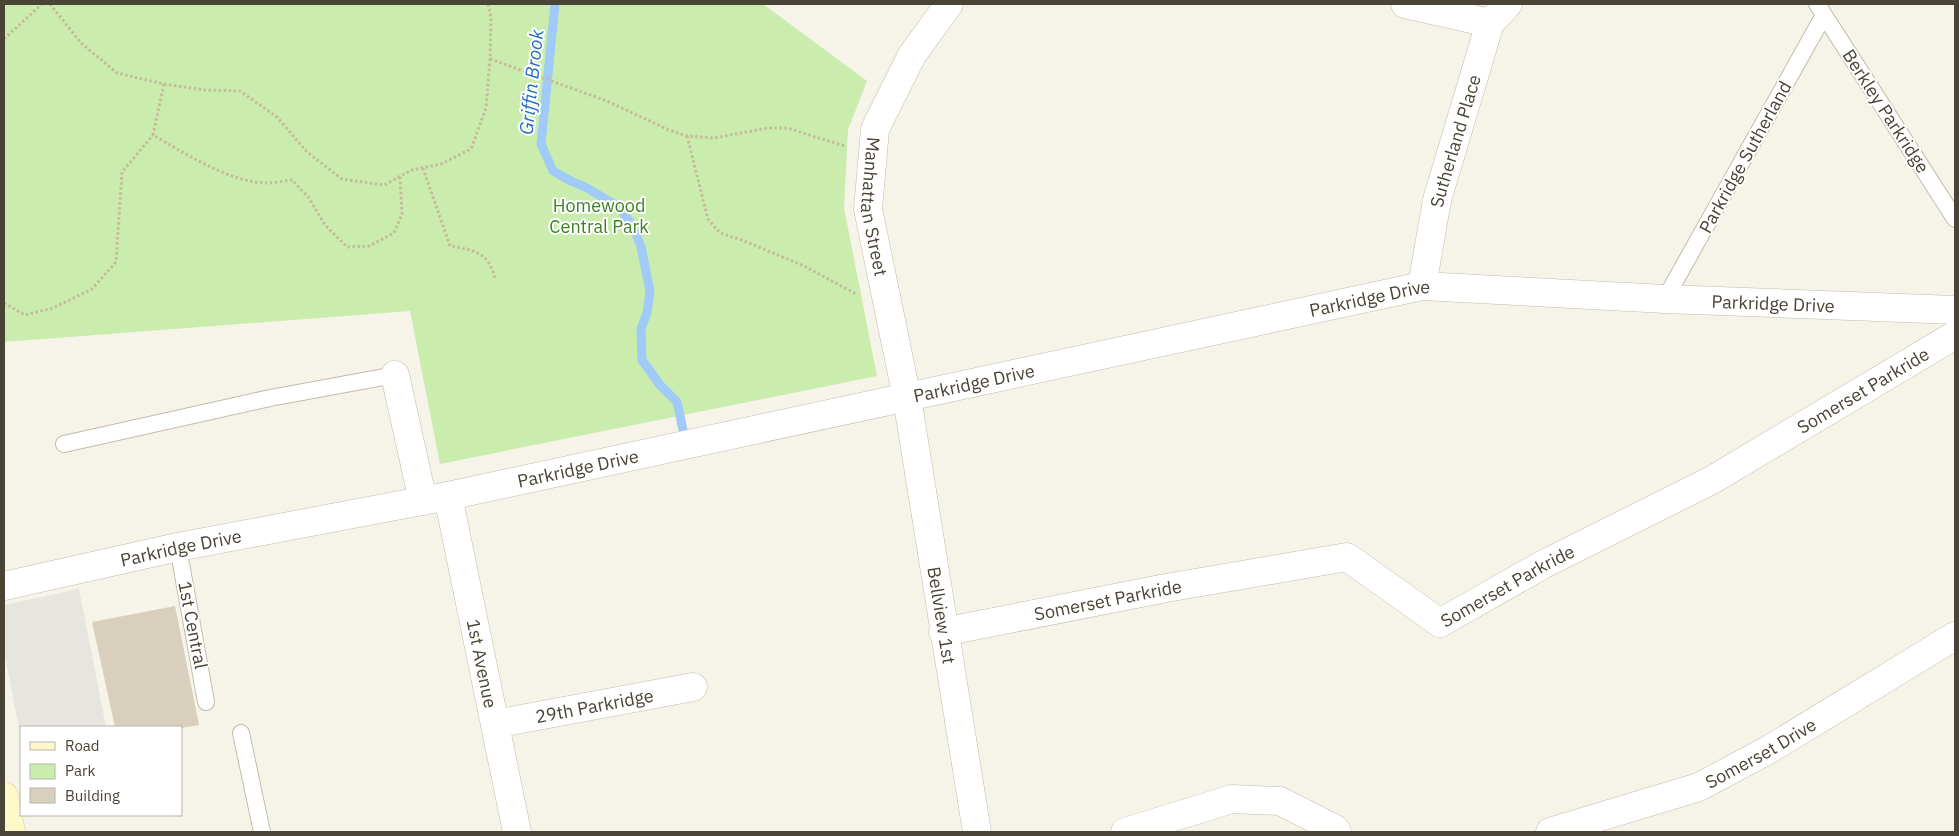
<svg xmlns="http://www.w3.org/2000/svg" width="1959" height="836" viewBox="0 0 1959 836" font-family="'IBM Plex Sans',sans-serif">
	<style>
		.green { fill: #caedae }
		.parking { fill: #e7e5e0 }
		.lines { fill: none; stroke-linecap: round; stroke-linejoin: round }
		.stream { stroke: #a0caf7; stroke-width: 9 }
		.building { fill: #d8d0bd }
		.lane-casing { stroke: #c2bcaa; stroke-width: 18 }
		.street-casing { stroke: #c2bcaa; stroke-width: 29 }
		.secondary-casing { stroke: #dace95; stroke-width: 29 }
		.path { stroke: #c5bb9a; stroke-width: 3; stroke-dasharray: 2.5 2.5; stroke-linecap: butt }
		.lane { stroke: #fff; stroke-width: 16 }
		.street { stroke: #fff; stroke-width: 28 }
		.secondary { stroke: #fff8c9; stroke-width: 28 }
		.labels { text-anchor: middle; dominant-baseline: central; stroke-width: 4; stroke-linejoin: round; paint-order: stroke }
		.street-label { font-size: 18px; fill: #4a4436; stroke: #fff }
		.park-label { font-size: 18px; fill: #3d8223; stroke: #fff }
		.water-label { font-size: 19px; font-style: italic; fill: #256ec0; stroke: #fff }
	</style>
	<rect width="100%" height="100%" fill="#f6f3e9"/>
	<path class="green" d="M4,4H763L867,81L848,130L844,208L877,376L440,464L410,311L4,342Z"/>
	<path class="parking" d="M79,589L106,727H21V738L4,651V605Z"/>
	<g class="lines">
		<path class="stream" d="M555,4L541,144L553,171L571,181L587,188L619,207L633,226L641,247L650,291L647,313L641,329L642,360L660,385L677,402L683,430"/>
	</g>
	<path class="building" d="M175,606L199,725L181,728L115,727L92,622Z"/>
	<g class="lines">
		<g class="lane-casing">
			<path id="lane" d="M1817,4L1955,219
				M1665,299L1824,15
				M64,444L270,398L395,375
				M178,547L206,702
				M241,733L262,832"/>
		</g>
		<g class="street-casing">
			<g id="street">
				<path id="s1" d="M949,4L912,55L875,129L868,209L907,398L977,832"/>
				<path d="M1405,4L1490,23"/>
				<path id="s2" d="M1422,286L1437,200L1490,23L1508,4"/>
				<path d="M395,375L423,501"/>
				<path id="s3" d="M448,496L517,832"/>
				<path id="s4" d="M4,586L178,547L448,496L1422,286L1665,299L1955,310"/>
				<path id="s5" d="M943,632L1166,588L1347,557L1440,623L1544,564L1712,480L1955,335"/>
				<path id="s6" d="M495,724L693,687"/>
				<path d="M1125,832L1232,799L1280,801L1335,829L1337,832"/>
				<path id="s7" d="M1550,832L1699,787L1770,749L1955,636"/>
			</g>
		</g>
		<g class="secondary-casing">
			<path id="secondary" d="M4,796L11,832"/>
		</g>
		<path class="path" d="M50,4L81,43L117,73L164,84L204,90L240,91L277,117L307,152L342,179L384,185L412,170L441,164L471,149L486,108L490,59L491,17L488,4
			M4,39L42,4
			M490,59L607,101L669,130L687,136L714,138L768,128H787L845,146
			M164,84L153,135C185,153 228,182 266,183C274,183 284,181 292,180L309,198L325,225L347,247L369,246L394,233L402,214L400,176
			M687,136L708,219L720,233L742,240L804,266L856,294
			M423,168L450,246C474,250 489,252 495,279
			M4,303L25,315L53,308L92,289L116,262L122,172L153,135"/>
		<use href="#lane" class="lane"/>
		<use href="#street" class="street"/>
		<use href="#secondary" class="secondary"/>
	</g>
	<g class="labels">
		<g class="street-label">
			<text transform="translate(1886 111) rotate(57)">Berkley Parkridge</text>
			<text stroke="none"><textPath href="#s2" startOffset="149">Sutherland Place</textPath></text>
			<text transform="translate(1745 157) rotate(-61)">Parkridge Sutherland</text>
			<text stroke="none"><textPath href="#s1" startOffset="224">Manhattan Street</textPath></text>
			<text stroke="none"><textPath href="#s4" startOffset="1396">Parkridge Drive</textPath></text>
			<text stroke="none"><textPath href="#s4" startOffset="1801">Parkridge Drive</textPath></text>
			<text stroke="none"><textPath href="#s4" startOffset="991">Parkridge Drive</textPath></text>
			<text stroke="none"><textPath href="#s5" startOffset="1008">Somerset Parkride</textPath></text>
			<text stroke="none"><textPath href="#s4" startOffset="586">Parkridge Drive</textPath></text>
			<text stroke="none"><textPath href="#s4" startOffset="181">Parkridge Drive</textPath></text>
			<text stroke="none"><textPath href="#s5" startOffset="602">Somerset Parkride</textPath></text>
			<text stroke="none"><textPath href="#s5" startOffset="168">Somerset Parkride</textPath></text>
			<text stroke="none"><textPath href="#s1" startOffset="639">Bellview 1st</textPath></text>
			<text transform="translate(193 625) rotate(79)">1st Central</text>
			<text stroke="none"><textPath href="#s3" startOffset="171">1st Avenue</textPath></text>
			<text stroke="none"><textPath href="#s6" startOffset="101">29th Parkridge</textPath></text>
			<text stroke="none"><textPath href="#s7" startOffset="226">Somerset Drive</textPath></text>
		</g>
		<g class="park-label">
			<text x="599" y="205">Homewood<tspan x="599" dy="21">Central Park</tspan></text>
		</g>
		<g class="water-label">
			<text transform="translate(531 82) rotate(-84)">Griffin Brook</text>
		</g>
	</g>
	<rect width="1959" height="836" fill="none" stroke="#4a4436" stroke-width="10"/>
	<rect x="20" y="726" width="162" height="90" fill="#ffffff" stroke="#b7b4af"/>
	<rect x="30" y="742" width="25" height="8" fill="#fff8c9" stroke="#b7b4af"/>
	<text x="65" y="751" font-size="15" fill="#4a4436">Road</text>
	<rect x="30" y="764" width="25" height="15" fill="#caedae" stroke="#b7b4af"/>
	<text x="65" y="776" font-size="15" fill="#4a4436">Park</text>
	<rect x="30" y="788" width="25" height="15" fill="#d8d0bd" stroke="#b7b4af"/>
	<text x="65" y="801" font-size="15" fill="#4a4436">Building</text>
</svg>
